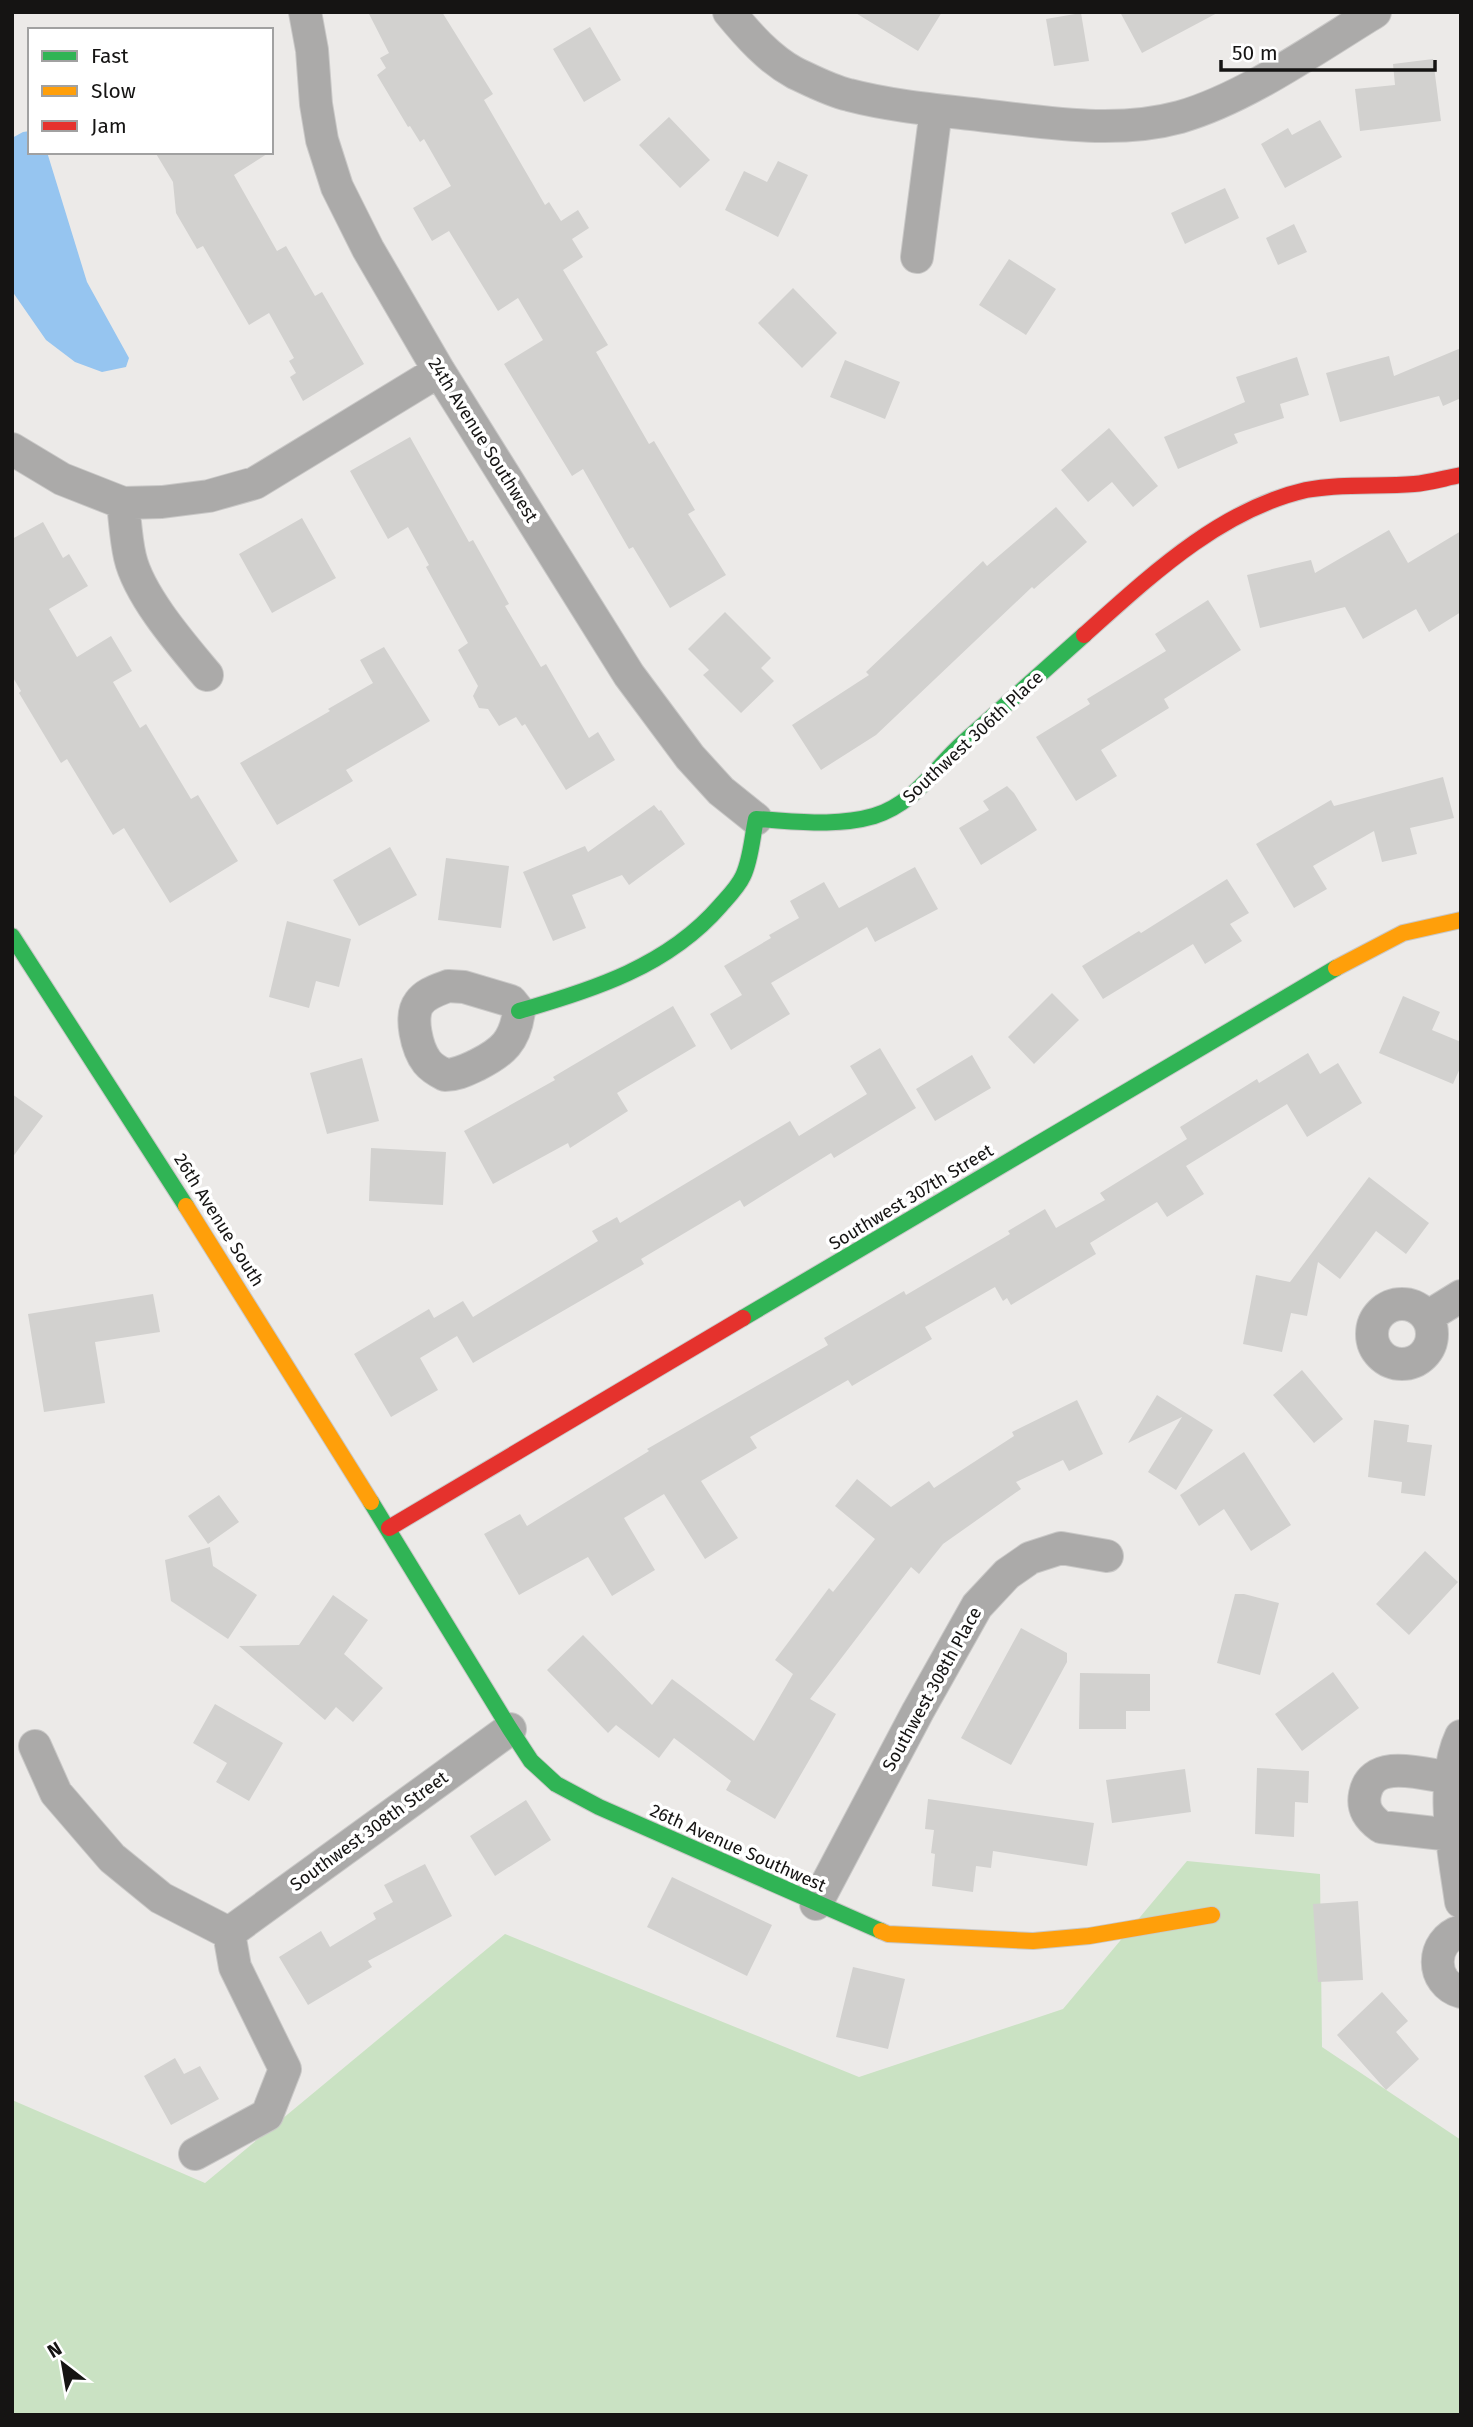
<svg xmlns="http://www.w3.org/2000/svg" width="1473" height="2427" viewBox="0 0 1473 2427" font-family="'Fira Sans',sans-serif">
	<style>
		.green { fill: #cae2c3 }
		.water { fill: #96c5f0 }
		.building { fill: #d2d1cf }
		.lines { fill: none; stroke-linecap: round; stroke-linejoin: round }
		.street-casing { stroke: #c9c8c7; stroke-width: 34 }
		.fast-casing { stroke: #c9c8c7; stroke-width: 18 }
		.slow-casing { stroke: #c9c8c7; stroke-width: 18 }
		.jam-casing { stroke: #c9c8c7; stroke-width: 18 }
		.street { stroke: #abaaa9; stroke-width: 32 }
		.fast { stroke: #30b455; stroke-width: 16 }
		.slow { stroke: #ff9f0a; stroke-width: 16 }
		.jam { stroke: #e5322d; stroke-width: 16 }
		.labels { text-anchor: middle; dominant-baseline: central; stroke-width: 7; stroke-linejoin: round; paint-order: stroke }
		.street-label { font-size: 18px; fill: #151413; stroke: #fff }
	</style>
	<rect width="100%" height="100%" fill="#eceae8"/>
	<path class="green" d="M1187,1861L1320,1874L1322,2047L1461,2140V2415H12V2100L205,2183L505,1934L859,2077L1063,2009Z"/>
	<path class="water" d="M30,131V152H47L87,282L129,358L126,367L102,372L75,362L46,340L12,291V138L23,132Z"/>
	<path class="building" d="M368,12H442L493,94L484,100L545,205L549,202L561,221L578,210L589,228L572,239L583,257L563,270L608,345L596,352L649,444L654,441L695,510L688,514L726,575L670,608L633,547L629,549L583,469L572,476L504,364L543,340L518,298L498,311L449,231L432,241L413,208L451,186L424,139L420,142L410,126L408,127L377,75L386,68L380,58L389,53Z
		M854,12H942L918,51Z
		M1120,12H1219L1142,53Z
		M1081,13L1089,61L1054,66L1046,19Z
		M590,27L621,80L584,102L553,49Z
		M1433,59L1441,121L1360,131L1355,89L1395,85L1393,64Z
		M669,117L710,160L680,188L639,145Z
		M1320,120L1342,157L1285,188L1261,144L1288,128L1292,135Z
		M155,152H270L234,175L277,251L286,246L315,296L322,292L364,364L303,401L290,377L296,373L289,361L294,358L269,313L249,325L203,246L197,249L176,213L173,182Z
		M778,161L808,175L778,237L725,210L744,171L767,182Z
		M1225,188L1239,218L1185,244L1171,213Z
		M1294,224L1307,252L1278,265L1266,238Z
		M1009,259L1056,289L1026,335L979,305Z
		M793,288L837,333L802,368L758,323Z
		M1461,348V398L1443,406L1439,396L1340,422L1326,373L1389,356L1394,376Z
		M1297,357L1309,395L1280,404L1284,418L1234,434L1238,443L1178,469L1164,437L1245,402L1236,377Z
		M845,360L900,382L885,419L830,397Z
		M1109,428L1158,486L1133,507L1112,482L1088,502L1061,470Z
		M410,437L469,542L473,540L509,604L505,606L541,667L546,664L589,738L598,732L615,760L566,790L525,724L522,726L516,717L499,726L488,709L479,708L473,696L478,686L458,650L468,643L426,567L429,565L408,527L388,539L350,471Z
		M1056,507L1087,542L1034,589L1032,587L876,735L821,770L792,725L869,675L866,672L983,561L987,566Z
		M302,518L336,578L272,613L239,554Z
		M43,522L63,558L69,554L88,586L49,609L77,657L111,636L132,671L113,682L140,728L146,724L191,799L198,795L238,861L170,903L124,828L113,835L67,759L61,763L19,693L21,691L12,676V539Z
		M1389,530L1408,563L1461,531V612L1429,632L1416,609L1363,639L1345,607L1260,628L1247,575L1311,560L1315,573Z
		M1208,600L1241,650L1164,699L1169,708L1101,750L1117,776L1076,801L1036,737L1090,704L1087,699L1166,651L1155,634Z
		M725,612L771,658L761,668L774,681L741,713L703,675L709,670L688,649Z
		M384,647L430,721L346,770L353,781L277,825L240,763L330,711L328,709L373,683L360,660Z
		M1443,777L1454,818L1410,828L1417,854L1382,862L1374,831L1313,866L1327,889L1294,908L1256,844L1331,800L1334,806Z
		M1007,786L1014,793L1037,830L981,865L959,828L989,810L983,801Z
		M654,805L659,811L661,810L685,844L629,885L622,875L572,895L586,928L553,941L523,872L585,846L588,852Z
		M390,847L417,895L359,926L333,880Z
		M446,858L509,866L501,928L438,920Z
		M915,867L938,909L875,942L867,927L771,983L790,1014L731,1050L710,1014L742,995L724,966L771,938L769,935L799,918L790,901L824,882L839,908Z
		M1227,879L1249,913L1230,924L1242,941L1205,964L1193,944L1103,999L1082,966L1139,931L1141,933Z
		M287,921L351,939L339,987L316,981L309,1008L269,997Z
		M1052,993L1079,1020L1034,1064L1008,1037Z
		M1403,996L1440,1012L1432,1030L1461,1042V1066L1453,1084L1379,1053Z
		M673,1006L696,1046L617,1093L628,1111L570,1148L568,1143L493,1184L464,1131L555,1080L553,1077Z
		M880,1048L916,1108L834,1158L831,1153L744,1207L740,1200L641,1259L644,1264L473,1363L457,1336L420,1358L438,1390L391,1417L354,1354L429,1309L434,1318L463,1301L473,1317L598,1241L592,1231L617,1217L620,1223L790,1121L799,1136L867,1094L850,1066Z
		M1308,1053L1320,1074L1338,1063L1362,1103L1307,1137L1287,1104L1186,1166L1204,1194L1167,1217L1157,1202L1090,1243L1096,1254L1011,1305L1007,1298L1003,1301L995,1287L925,1327L932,1339L852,1386L848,1380L750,1437L757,1448L701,1481L738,1538L705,1559L664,1494L624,1518L655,1570L612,1596L588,1557L519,1595L484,1534L520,1514L527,1526L649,1451L647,1449L828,1345L824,1338L904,1291L906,1295L1010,1234L1008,1231L1045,1209L1056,1228L1105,1200L1100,1193L1187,1139L1180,1127L1257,1079L1259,1083Z
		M972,1055L991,1088L935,1121L916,1089Z
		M362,1058L379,1121L327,1134L310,1073Z
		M12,1094L43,1116L12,1158Z
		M371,1148L446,1152L443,1205L369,1201Z
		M1369,1177L1429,1223L1406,1254L1376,1231L1340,1279L1318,1262L1307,1316L1291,1313L1282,1352L1243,1344L1256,1275L1290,1282Z
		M153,1294L160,1332L95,1342L105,1403L44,1412L28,1314Z
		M1302,1370L1343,1419L1314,1443L1273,1395Z
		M1157,1395L1213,1430L1176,1490L1148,1472L1182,1417L1128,1443Z
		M1077,1400L1103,1454L1069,1471L1063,1460L1016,1482L1021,1489L943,1544L919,1574L911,1567L810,1699L836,1714L775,1819L726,1790L731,1781L674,1738L659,1758L616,1725L608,1733L547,1670L583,1635L652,1705L672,1679L754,1741L793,1674L775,1660L829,1588L833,1592L875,1539L835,1506L857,1479L891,1507L929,1481L934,1488L1014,1436L1012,1432Z
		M1374,1420L1409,1425L1407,1442L1432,1445L1425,1496L1401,1493L1402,1482L1368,1477Z
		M1244,1452L1291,1525L1251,1551L1224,1509L1199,1526L1180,1495Z
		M219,1495L239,1522L208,1544L188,1516Z
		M210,1547L213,1566L257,1595L228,1639L171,1601L165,1560Z
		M1425,1551L1458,1582L1409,1635L1376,1604Z
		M1235,1594H1244L1279,1603L1260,1675L1217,1663Z
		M333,1595L368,1620L344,1654L383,1688L353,1722L336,1707L325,1720L239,1646L299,1645Z
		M1021,1628L1067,1653V1662L1011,1765L961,1738Z
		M1333,1672L1359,1708L1302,1751L1275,1714Z
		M1080,1673L1150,1674V1711H1126V1729H1079Z
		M215,1704L283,1743L249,1801L216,1782L227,1763L193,1743Z
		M1257,1768L1309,1771L1308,1803L1295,1802L1294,1837L1255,1834Z
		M1185,1769L1191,1812L1112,1823L1106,1780Z
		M928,1799L1094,1823L1087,1866L993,1851L991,1868L976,1866L973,1892L932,1886L935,1854L931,1853L934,1830L925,1829Z
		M526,1800L551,1840L495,1876L470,1836Z
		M425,1864L452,1916L368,1961L372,1967L308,2005L279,1957L321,1931L330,1947L376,1919L373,1913L393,1902L384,1885Z
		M672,1877L772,1925L747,1976L647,1927Z
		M1358,1901L1363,1980L1318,1982L1313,1904Z
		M853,1967L905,1979L888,2049L836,2037Z
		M1382,1992L1408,2021L1396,2032L1419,2059L1386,2090L1337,2035Z
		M175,2058L184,2074L200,2066L219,2099L171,2125L144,2076Z"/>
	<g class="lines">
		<g class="street-casing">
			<path id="street" d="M305,12L312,50L316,104L322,140L337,187L368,249L439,371L629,675L690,757L721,791L756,819
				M729,12C748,35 769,59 795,73C812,81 831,91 849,95C891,106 937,110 980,115C1046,122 1114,135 1180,117C1246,98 1316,48 1375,12
				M917,257L936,110
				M12,449L62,479L123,503L162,502L209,496L255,483L439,371
				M123,503C125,521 126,540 130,557C139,596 182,645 207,675
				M448,986L464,987L511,1001L519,1011C515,1041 503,1052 477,1065C466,1070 457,1075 445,1075C439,1072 431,1067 427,1062C417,1049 409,1016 419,1003C426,993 438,990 448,986Z
				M1372 1334a30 30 0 1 1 60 0a30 30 0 1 1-60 0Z
				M1427,1317L1461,1296
				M1461,1736C1439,1783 1454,1852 1461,1902
				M35,1746L56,1793L112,1858L161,1898L229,1933
				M1452,1778C1426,1775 1372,1756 1365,1794C1362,1809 1369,1818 1381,1827L1452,1835
				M816,1904L918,1711L977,1606L1007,1574L1030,1558L1061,1548L1107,1556
				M1461,1931C1430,1941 1430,1983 1461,1992
				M229,1933L510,1729
				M195,2154L267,2115L285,2069L235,1967L229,1933"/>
		</g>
		<g class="fast-casing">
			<path id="fast" d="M12,936L186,1206
				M519,1011C593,990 668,966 720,906C728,897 738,887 743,876C751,859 752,838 756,819C795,821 836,827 874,816C914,804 934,769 964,742C1004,706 1044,671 1084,635
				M743,1318L1336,968
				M371,1502L510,1729L531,1761L556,1784L599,1807L881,1931"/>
		</g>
		<g class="slow-casing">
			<path id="slow" d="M1336,968L1403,933L1461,920
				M186,1206L371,1502
				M881,1931L888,1934L1033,1941L1089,1936L1212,1915"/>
		</g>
		<g class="jam-casing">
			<path id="jam" d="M1084,635C1149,577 1219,510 1306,490C1341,483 1378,487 1414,484C1429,483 1445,478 1461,475
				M389,1528L743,1318"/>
		</g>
		<use href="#street" class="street"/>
		<use href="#fast" class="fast"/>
		<use href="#slow" class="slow"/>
		<use href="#jam" class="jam"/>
	</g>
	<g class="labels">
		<g class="street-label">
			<text transform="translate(483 440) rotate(58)">24th Avenue Southwest</text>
			<text transform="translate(973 737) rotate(-43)">Southwest 306th Place</text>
			<text transform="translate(911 1197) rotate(-31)">Southwest 307th Street</text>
			<text transform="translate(219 1220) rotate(58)">26th Avenue South</text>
			<text transform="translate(932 1689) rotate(-61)">Southwest 308th Place</text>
			<text transform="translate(369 1831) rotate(-36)">Southwest 308th Street</text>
			<text transform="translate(738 1848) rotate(24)">26th Avenue Southwest</text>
		</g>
	</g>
	<rect width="1473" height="2427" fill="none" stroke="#151413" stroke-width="28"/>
	<rect x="28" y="28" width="245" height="126" fill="#ffffff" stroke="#a1a1a1" stroke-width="2"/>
	<rect x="42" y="51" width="35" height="10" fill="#30b455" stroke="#a1a1a1" stroke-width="2"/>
	<text x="91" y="63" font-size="21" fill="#151413">Fast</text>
	<rect x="42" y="86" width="35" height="10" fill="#ff9f0a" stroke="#a1a1a1" stroke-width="2"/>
	<text x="91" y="98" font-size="21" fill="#151413">Slow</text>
	<rect x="42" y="121" width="35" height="10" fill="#e5322d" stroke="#a1a1a1" stroke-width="2"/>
	<text x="91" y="133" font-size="21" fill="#151413">Jam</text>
	<g transform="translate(63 2364) rotate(329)" stroke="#ffffff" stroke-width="5" paint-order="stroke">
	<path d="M0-5L12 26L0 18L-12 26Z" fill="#151413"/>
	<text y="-10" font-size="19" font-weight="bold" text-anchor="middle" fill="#151413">N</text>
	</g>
	<path d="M1221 60v10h214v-10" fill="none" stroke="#151413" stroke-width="3.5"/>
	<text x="1232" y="60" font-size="21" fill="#151413" stroke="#ffffff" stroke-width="5" paint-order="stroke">50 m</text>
</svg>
